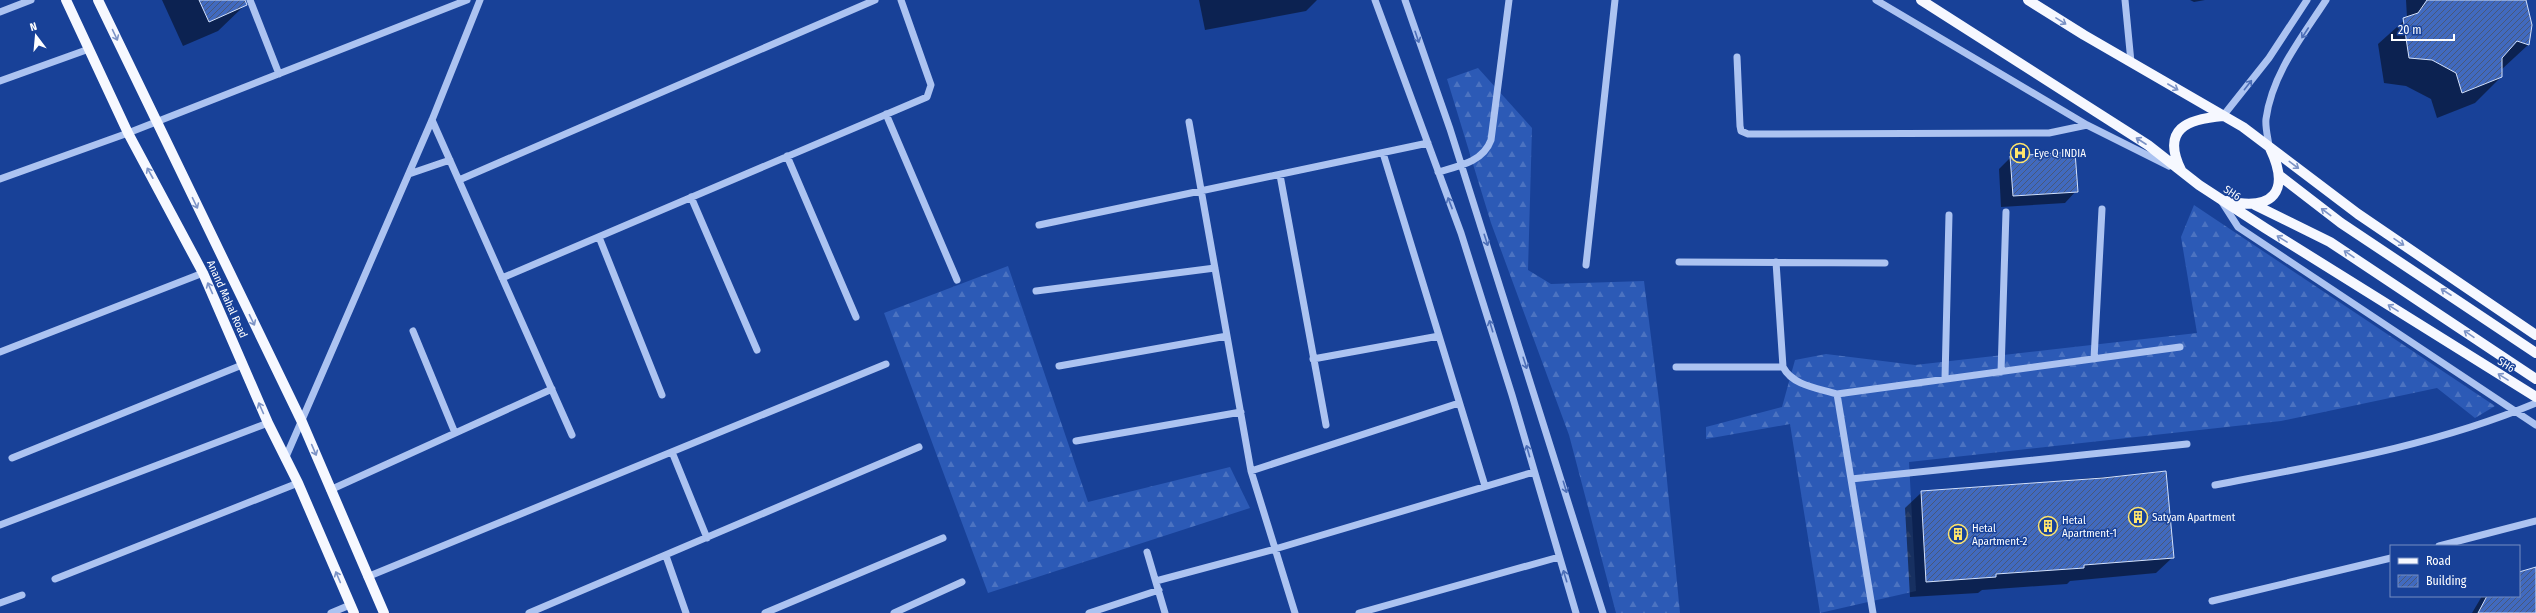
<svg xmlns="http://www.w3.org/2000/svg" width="2536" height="613" viewBox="0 0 2536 613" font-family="'Fira Sans Condensed',sans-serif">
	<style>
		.forest { fill: url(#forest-firs) }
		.shadow { fill: #0007 }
		.building { fill: url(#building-hatch); stroke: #d3e1fc }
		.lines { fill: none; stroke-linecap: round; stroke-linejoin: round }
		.minor { stroke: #acc3f1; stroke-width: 7 }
		.major { stroke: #f6f8ff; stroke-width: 10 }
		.oneway { stroke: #7c93c6 }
		.oneway2 { stroke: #4c6eb7 }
		.labels { text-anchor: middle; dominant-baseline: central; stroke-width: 3; stroke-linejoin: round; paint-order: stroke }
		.poi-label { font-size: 11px; fill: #fff; stroke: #184198; text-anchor: start }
		.street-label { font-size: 11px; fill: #fff; stroke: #184198 }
	</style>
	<defs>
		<pattern id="forest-firs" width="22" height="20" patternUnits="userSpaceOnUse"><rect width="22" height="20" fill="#2c5ab6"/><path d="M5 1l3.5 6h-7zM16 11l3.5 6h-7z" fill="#4c73c1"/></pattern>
		<pattern id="building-hatch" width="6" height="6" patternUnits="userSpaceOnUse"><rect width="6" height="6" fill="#416abf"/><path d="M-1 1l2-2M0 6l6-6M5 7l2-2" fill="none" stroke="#48587a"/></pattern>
	</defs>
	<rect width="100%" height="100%" fill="#184198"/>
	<path class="forest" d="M1478,68L1532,128L1528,270L1551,284L1644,281L1660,409L1680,613H1616L1569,435L1491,223L1447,79Z
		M2194,205L2495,406L2475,418L2437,388L2281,421L1909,462L1916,591L1820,613L1790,424L1706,439V427L1782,407L1795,360L1826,354L1915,365L2197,333L2181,237Z
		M1008,266L1088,502L1230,467L1250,508L988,593L884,313Z"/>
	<path class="shadow" d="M162,0H241L244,6L218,31L183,46Z
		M1199,0H1317L1306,11L1205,30Z
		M2190,0H2205L2194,2Z
		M2406,0H2525L2531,25L2528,45L2501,70V77L2475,103L2437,118L2431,99L2406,86L2384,83L2378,44L2407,18Z
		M2011,157L2076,191L2065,203L2001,207L1999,169Z
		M2165,472L2173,557L2156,573L2070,581L2067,584L1982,590L1978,593L1910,597L1905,508L1922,492Z
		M2536,568V613H2472L2482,596H2519V573Z"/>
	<path class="building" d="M199,0H245L247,5L209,22Z
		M2427,0H2526L2532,25L2529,45L2517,41L2502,58V77L2462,93L2456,73L2432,60L2409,58L2403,18L2418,13Z
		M2075,152L2078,192L2013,196L2010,156Z
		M2166,471L2174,558L2084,565V568L1996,574V577L1926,582L1921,491L2103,478Z
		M2536,567V613H2478L2487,596H2519V572Z"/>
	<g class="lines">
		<path class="minor" d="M250,0L279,74
			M1375,0L1461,233L1512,395L1576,613
			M1405,0L1450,129L1603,613
			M1876,0L2087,125L2169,166
			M2125,0L2131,62
			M0,12L31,0
			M1737,57L1740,126L1741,131L1748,134L2049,133L2087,125
			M0,81L89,49
			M886,114L957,280
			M2223,116L2269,58L2307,0
			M432,120L572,435
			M1189,122L1251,471L1295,613
			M2269,146C2268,138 2265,127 2266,119C2272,74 2302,37 2326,0
			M1383,153L1485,486
			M787,156L856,317
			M1438,172C1459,166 1483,162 1491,140L1509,0
			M409,174L450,160
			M1280,175L1326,425
			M0,179L128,133L467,0
			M459,180L875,0
			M691,197L757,350
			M2222,202L2238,227L2536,425
			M1039,225L1428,143
			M599,237L662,395
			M1679,262L1885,263
			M1776,262L1783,367C1793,386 1818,388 1837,394
			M1586,265L1615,0
			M502,278L927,97L931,85L901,0
			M1036,291L1215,268
			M413,331L455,433
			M0,352L203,273
			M1313,359L1439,336
			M2094,359L2102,209
			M1059,366L1227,336
			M1676,367H1783
			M2001,372L2006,212
			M1945,379L1949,215
			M1076,441L1241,412
			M672,452L707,538
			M12,458L242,365
			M285,459L432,120L480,0
			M1251,471L1459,403
			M1851,479L2187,444
			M2215,485C2324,464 2434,446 2536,403
			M330,490L552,389
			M0,525L268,423
			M2439,546L2536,521
			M1147,552L1165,613
			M666,556L686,613
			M367,577L886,364
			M55,579L298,483
			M1156,581L1275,549L1534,472
			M2212,601L2391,558
			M0,603L22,595
			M331,613L350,605
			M529,613L919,447
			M765,613L943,538
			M894,613L962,582
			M1089,613L1159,590
			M1359,613L1559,557
			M1873,613L1837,394L2180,347"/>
		<path class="major" d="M66,0L128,133L203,273L268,423L298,483L354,613
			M98,0L302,422L384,613
			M1921,0L2148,145L2199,185L2265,228L2536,397
			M2028,0L2084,35L2243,127L2358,214L2536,335
			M2181,170C2161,129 2187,119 2223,116
			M2280,176L2341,223L2536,353
			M2227,201C2273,211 2291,192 2270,148
			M2255,205L2330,242L2536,379"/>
	</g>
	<defs><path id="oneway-shaft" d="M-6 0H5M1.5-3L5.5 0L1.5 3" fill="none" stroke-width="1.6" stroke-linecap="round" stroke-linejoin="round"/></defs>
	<g class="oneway">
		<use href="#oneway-shaft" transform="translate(2061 21) rotate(32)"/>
		<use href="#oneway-shaft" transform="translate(115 35) rotate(65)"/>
		<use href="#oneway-shaft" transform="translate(2173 87) rotate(30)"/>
		<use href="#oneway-shaft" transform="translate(2141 141) rotate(-147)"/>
		<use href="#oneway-shaft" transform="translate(2294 165) rotate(37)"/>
		<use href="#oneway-shaft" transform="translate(150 173) rotate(-119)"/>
		<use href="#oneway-shaft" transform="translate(195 203) rotate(64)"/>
		<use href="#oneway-shaft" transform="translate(2326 212) rotate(-143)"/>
		<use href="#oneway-shaft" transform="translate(2282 239) rotate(-148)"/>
		<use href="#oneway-shaft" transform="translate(2399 242) rotate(34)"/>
		<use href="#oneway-shaft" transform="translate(2349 254) rotate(-146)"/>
		<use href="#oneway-shaft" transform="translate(210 288) rotate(-114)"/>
		<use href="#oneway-shaft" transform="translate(2446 292) rotate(-147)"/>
		<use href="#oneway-shaft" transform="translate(2393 308) rotate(-148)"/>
		<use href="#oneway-shaft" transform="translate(252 320) rotate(64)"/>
		<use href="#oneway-shaft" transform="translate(2469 334) rotate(-146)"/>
		<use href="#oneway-shaft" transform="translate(2503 377) rotate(-148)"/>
		<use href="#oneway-shaft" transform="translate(261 408) rotate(-114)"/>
		<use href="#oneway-shaft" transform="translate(314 450) rotate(67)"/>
		<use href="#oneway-shaft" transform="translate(338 577) rotate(-113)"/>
	</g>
	<g class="oneway2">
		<use href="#oneway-shaft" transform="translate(2305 33) rotate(123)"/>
		<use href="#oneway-shaft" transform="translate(1417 37) rotate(71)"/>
		<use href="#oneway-shaft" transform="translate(2248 85) rotate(-52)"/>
		<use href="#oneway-shaft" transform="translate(1450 203) rotate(-111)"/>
		<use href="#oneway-shaft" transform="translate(1486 240) rotate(72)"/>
		<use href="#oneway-shaft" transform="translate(1491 326) rotate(-107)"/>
		<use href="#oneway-shaft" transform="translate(1525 363) rotate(72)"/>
		<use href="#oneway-shaft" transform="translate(1528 451) rotate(-106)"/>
		<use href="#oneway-shaft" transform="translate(1565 487) rotate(73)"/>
		<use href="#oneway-shaft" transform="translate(1565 576) rotate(-107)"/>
	</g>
	<defs>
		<g id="hospital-ring" transform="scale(1)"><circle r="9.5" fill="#184198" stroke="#ffe56c" stroke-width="1.5"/><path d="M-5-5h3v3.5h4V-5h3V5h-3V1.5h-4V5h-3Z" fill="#ffe56c"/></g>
		<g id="building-ring" transform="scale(1)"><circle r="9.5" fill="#184198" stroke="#ffe56c" stroke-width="1.5"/><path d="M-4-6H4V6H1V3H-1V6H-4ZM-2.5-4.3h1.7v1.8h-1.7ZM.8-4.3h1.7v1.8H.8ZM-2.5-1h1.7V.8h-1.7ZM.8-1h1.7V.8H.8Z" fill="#ffe56c"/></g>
	</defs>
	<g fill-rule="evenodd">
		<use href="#hospital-ring" x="2020" y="153"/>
		<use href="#building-ring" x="2138" y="517"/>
		<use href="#building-ring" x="2048" y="526"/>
		<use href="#building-ring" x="1958" y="534"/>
	</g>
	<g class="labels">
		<g class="poi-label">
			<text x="2034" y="153">Eye Q INDIA</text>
			<text x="2152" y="517">Satyam Apartment</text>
			<text x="2062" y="520">Hetal<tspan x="2062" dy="13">Apartment-1</tspan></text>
			<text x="1972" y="528">Hetal<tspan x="1972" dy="13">Apartment-2</tspan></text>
		</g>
		<g class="street-label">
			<text transform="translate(2232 193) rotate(33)">SH6</text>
			<text transform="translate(227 299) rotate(66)">Anand Mahal Road</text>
			<text transform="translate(2506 365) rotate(32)">SH6</text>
		</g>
	</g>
	<rect x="2390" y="545" width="130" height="52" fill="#184198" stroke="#748dc1"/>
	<rect x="2398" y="558" width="20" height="6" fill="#f6f8ff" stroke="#748dc1"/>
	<text x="2426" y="565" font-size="12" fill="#ffffff">Road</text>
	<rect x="2398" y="575" width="20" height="12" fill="url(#building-hatch)" stroke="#748dc1"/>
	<text x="2426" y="585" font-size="12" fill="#ffffff">Building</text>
	<g transform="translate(36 36) rotate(344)" stroke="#184198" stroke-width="3" paint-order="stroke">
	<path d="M0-3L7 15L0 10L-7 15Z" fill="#ffffff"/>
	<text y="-6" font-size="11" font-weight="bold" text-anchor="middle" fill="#ffffff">N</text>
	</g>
	<path d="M2392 34v6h62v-6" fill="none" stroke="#ffffff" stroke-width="2"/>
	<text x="2398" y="34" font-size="12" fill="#ffffff" stroke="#184198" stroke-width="3" paint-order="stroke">20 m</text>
</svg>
